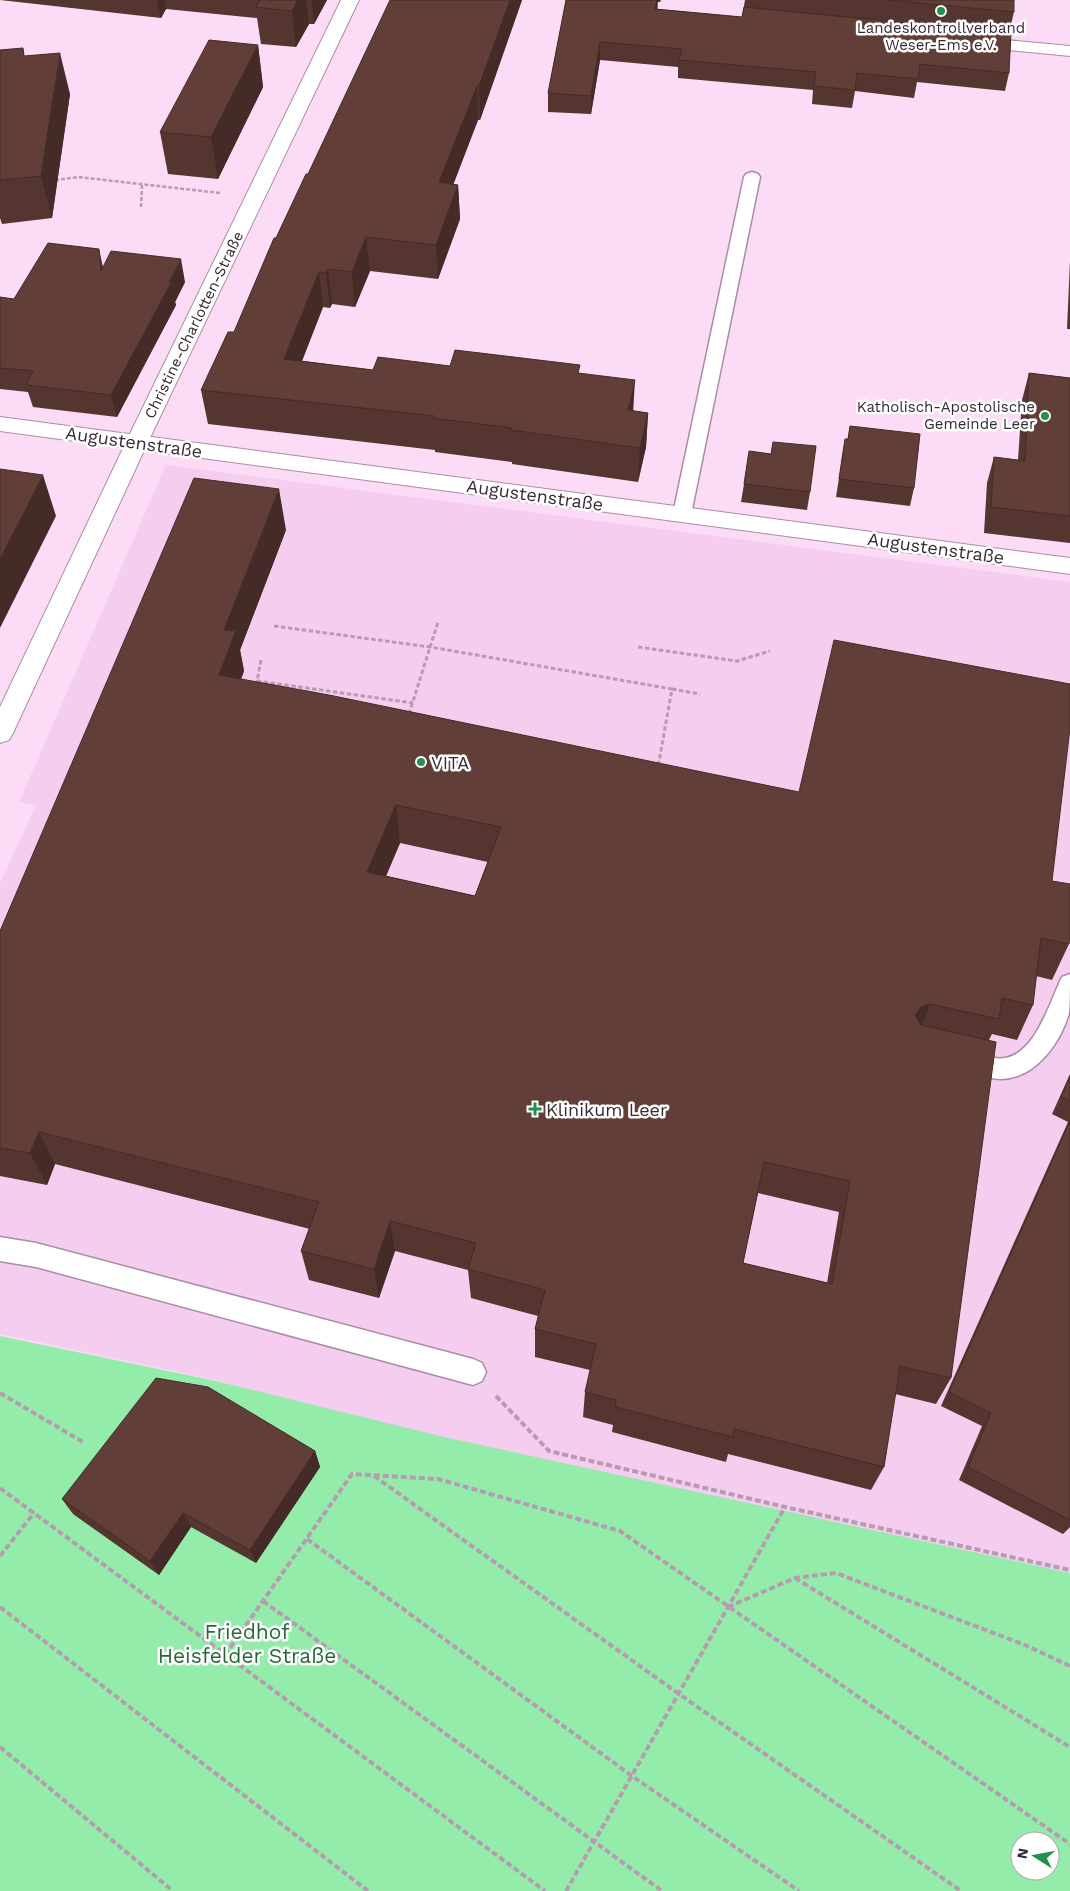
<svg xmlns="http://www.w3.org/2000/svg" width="1070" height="1891" viewBox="0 0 1070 1891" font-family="'Work Sans',sans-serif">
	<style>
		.built { fill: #f4cdef }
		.green { fill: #93eca9; fill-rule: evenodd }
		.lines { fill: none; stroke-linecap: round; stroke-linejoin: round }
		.service-casing { stroke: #ab8ca7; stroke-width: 3 }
		.minor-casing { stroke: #ab8ca7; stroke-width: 2 }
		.tertiary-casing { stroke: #ab8ca7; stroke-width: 2 }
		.path-far2 { stroke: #b69cb2; stroke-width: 2.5; stroke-dasharray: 4 2; stroke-linecap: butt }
		.path-far1 { stroke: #b69cb2; stroke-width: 3; stroke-dasharray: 4.5 2.5; stroke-linecap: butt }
		.path { stroke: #b69cb2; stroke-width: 4; stroke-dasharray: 6 3; stroke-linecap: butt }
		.service { fill: #fff; fill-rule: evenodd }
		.minor { fill: #fff; fill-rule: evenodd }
		.tertiary { fill: #fff; fill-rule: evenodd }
		.wall { fill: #543530; fill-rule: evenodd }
		.shaded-wall { fill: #452b27 }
		.building { fill: #623e38; stroke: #452b27; fill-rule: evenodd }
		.poi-dot { fill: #21914b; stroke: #fff; stroke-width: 2 }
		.labels { text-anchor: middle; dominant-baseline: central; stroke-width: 5; stroke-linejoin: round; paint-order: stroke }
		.far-poi-label { font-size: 15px; fill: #372a35; stroke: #fff }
		.far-street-label { font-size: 15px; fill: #372a35; stroke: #fff }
		.street-label { font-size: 18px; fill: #372a35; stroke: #fff }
		.poi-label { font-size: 18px; fill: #372a35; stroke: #fff; text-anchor: start }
		.near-park-label { font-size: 21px; fill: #28673b; stroke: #fff }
	</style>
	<rect width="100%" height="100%" fill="#fcdbf7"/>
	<path class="built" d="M166,465L1070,582V1593L442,1447L216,1380L0,1334V883L36,805L19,802Z"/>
	<path class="green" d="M0,1336L216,1381L444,1437L1070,1573V1891H0ZM1020,1841H1050V1871H1020Z"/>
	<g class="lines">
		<g class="service-casing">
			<path id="service" d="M752,172L758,174L760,177L691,514L689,519L682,520L675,519L673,514L744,177L746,174Z
				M1070,974C1070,986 1070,1002 1069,1013C1061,1042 1036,1078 1002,1079C987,1079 968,1072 954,1067L950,1060L954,1053C967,1048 981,1056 995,1058C1033,1064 1049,1003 1062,977Z
				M0,1237L36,1243L473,1359L482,1363L486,1372L482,1381L473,1385L36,1267L0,1261Z"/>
		</g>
		<g class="minor-casing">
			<path id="minor" d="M341,0H359L148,442L13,733L9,740L0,743V707L126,442Z
				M974,37L1070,46V56L968,46L965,42L968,38Z"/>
		</g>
		<g class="tertiary-casing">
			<path id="tertiary" d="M0,417L1070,558V574L0,431Z"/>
		</g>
		<path class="path-far2" d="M55,180L78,177L220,193
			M141,207L142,185"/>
		<path class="path-far1" d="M274,626L430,647L672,689L658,767
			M638,647L737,661L770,651
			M261,660L257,681L413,703
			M672,689L700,694
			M409,714L438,622"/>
		<path class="path" d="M0,1393L83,1442
			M496,1396L549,1451L785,1507L1070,1570
			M374,1476L679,1694L961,1891
			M0,1488L545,1891
			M307,1539L632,1776L799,1891
			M0,1556L34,1513
			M795,1578L1070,1747
			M263,1601L662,1891
			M0,1607L368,1891
			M728,1607L795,1578L836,1573L1025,1645L1070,1666
			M225,1655L352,1474L438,1479L620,1531L1070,1844
			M0,1747L173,1891
			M566,1891L785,1507"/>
		<use href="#service" class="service"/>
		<use href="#minor" class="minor"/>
		<use href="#tertiary" class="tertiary"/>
	</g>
	<path class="wall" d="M0,0H327L314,24H309L296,47L261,44L257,18L166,9L161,18Z
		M522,0L480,120H478L453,184L458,185L460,219L438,279L370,271L355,307L332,304L330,308L323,307L302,361L373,370L450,366L579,373L633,411L648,413L646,447L638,482L512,464V462L435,452V450L208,424L201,390L234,332L276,238L308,174Z
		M566,0H661L660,2H657V9L742,17L745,0H1014V12L1009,33V73L1005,91L917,82L914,98L855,91L852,108L812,104L813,90L678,78V67L600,60L591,114L548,112V93Z
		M258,45L263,87L218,179L168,174L160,132Z
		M0,50L25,56L70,94L52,218L2,224L0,218Z
		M1070,261V329H1067Z
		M103,267L185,282L175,302L176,305L117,417L33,407L28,392L0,389V297L14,299Z
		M1029,373L1070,378V543L984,533L987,483L994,457L1018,460L1022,400Z
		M850,426L914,488L910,506L836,497L845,439H848Z
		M771,454L810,492L807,510L741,502L744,484Z
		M286,530L240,650L244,671L241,679L1052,881L1069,944L1052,980L1036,976L1033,1005L1017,1040L992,1034L989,1040L951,1378L936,1404L895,1394L884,1467L871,1490L728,1454L726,1462L612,1432L613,1425L583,1417L585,1392L590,1370L535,1357V1329L538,1316L471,1298L468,1270L395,1251L379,1298L309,1280L301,1251L310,1229L55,1164L47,1185L0,1176V931ZM400,843L488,862L475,896L386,876ZM758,1193L839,1212L827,1283L743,1263Z
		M1070,1074V1527L1063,1534L959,1480L982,1426L941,1406L1068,1122L1052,1114Z
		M315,1451L320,1467L256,1563L191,1527L159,1575L73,1514L62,1499Z"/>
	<path class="shaded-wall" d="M157,0H164L166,9L161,18Z
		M298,0H306L309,24L296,47L292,11Z
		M312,0H327L314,24Z
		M510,0H522L480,120L479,86Z
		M657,0H658L657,16L655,9Z
		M600,42V60L591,114V96Z
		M258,45L263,87L218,179L211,137Z
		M60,53L70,94L52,218L41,176Z
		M477,86L478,120L441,217L439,182Z
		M458,185L460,219L438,279L436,245Z
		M366,237L370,271L355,307L352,272Z
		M99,249L104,272L101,271Z
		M181,259L185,282L175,302L176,305L117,417L111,395Z
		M328,269L332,304L330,308L326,273Z
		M319,272L323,307L289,394L284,359Z
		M635,380L633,414L628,410Z
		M648,413L646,447L638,482L640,448Z
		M43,475L56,516L0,628V559Z
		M279,489L286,530L240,650L244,671L228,714L219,675L224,630Z
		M396,805L400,843L372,909L367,872Z
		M930,1004L917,1038L915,1015L921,1007Z
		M39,1132L55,1164L47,1185L30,1153Z
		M390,1221L395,1251L379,1298L374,1269Z
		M315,1451L320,1467L256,1563L250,1550Z
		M183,1513L191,1527L159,1575L150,1561Z"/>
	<path class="building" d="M260,0H298L292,11L256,7Z
		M390,0H510L479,86H477L439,182L458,185L436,245L366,237L352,272L328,269L326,273L319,272L284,359L373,370L378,357L450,366L455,350L580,365L578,373L635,380L628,410L648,413L640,448L511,430L512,428L433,418L434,416L201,390L228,332H234L274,238H276L306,174H308Z
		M566,0H657L655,9L742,17L744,7L1011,33L1009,73L920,64L918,79L857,73L855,90L814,86L816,72L679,60L682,49L600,42L591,96L548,93Z
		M889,0H1014V12Z
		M209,40L258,45L211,137L160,132Z
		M23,48L24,56L60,53L41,176L0,180V50Z
		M48,243L99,249L101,271L111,251L181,259L169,282L171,283L111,395L26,385L33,371L0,368V297L14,299Z
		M1029,373L1070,378V516L991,507L994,457L1025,461Z
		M850,426L920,434L914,488L839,479L845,439H848Z
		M773,442L816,446L810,492L744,484L749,451L771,454Z
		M0,469L43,475L0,559Z
		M194,478L279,489L224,630L236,631L219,675L329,695L799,792L834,640L1070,684V728L1052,881L1070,884V934L1069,944L1041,938L1033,1005L1002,998L999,1019L930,1004L921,1007L915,1015L921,1025L996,1042L951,1378L900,1366L884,1467L734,1429L733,1437L615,1407L616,1400L585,1392L596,1344L535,1329L545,1290L468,1269L476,1243L390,1221L374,1269L301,1251L319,1202L39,1132L30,1153L0,1148V931ZM396,805L501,827L475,896L367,872ZM764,1162L850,1181L832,1284L743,1263Z
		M1070,1076V1101L1061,1097Z
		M1070,1121V1520L968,1467L991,1413L949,1392Z
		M156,1378L208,1387L315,1451L250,1550L183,1513L150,1561L62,1499Z"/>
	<g class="poi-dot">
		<circle cx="941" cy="11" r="5"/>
		<circle cx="1045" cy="416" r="5"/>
		<circle cx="421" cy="762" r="5"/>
		<path d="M532.5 1101.5h5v5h5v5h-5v5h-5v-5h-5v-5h5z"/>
	</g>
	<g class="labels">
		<g class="far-poi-label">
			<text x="941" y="28">Landeskontrollverband<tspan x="941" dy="17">Weser-Ems e.V.</tspan></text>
			<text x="1035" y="407" text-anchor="end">Katholisch-Apostolische<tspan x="1035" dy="17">Gemeinde Leer</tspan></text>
		</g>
		<g class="far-street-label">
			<text transform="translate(194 325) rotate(-64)">Christine-Charlotten-Straße</text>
		</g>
		<g class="street-label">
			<text transform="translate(134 442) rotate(8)">Augustenstraße</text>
			<text transform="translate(535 495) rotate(8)">Augustenstraße</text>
			<text transform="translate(936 548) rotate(8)">Augustenstraße</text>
		</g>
		<g class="poi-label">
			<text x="431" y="762">VITA</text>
			<text x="546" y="1109">Klinikum Leer</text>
		</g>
		<g class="near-park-label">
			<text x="247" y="1631">Friedhof<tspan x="247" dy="24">Heisfelder Straße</tspan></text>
		</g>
	</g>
	<g transform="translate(1035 1856) rotate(281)"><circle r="24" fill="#ffffff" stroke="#afaaae"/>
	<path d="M0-4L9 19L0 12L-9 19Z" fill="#21914b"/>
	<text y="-8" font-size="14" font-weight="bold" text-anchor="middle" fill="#372a35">N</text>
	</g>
</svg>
